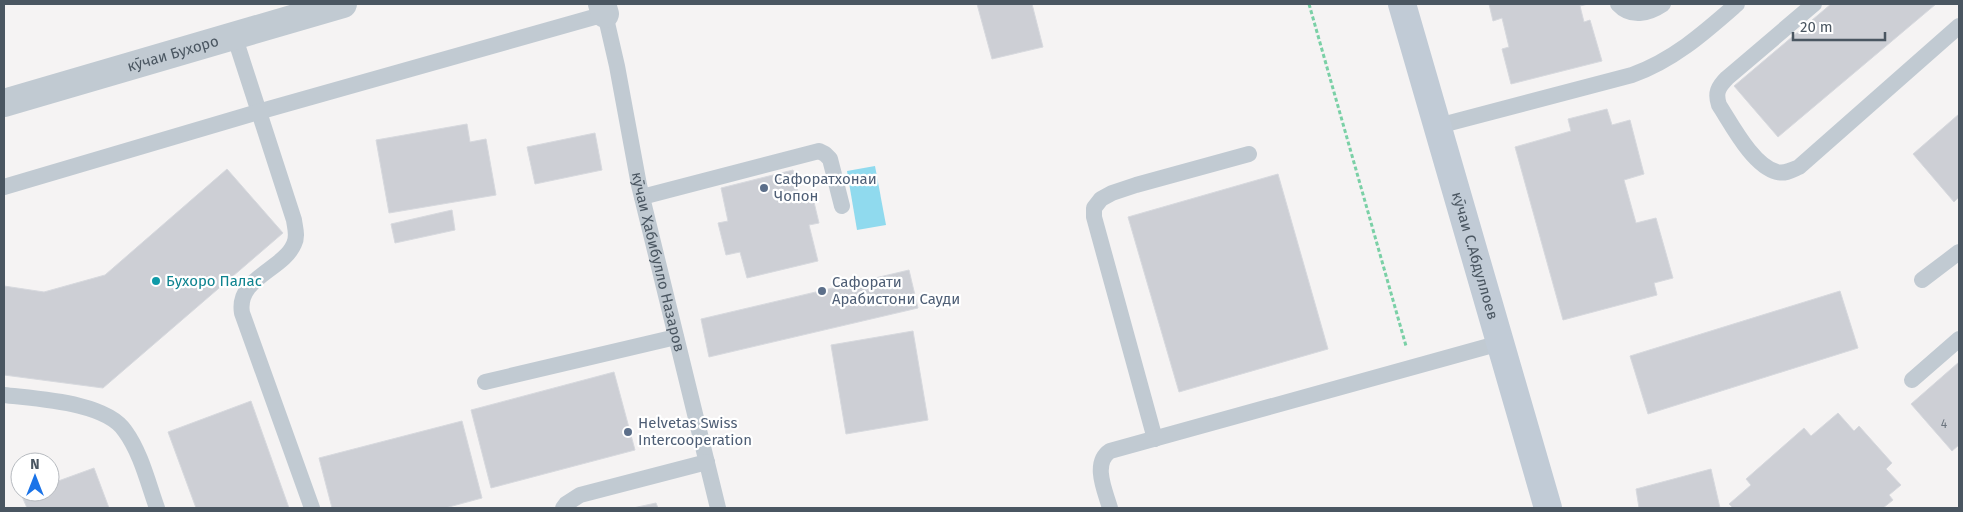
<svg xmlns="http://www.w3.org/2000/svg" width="1963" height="512" viewBox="0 0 1963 512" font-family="'Fira Sans',sans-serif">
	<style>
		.water { fill: #90daee }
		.building { fill: #cdcfd5; stroke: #d7d9de }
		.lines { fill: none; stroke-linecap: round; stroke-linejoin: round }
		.path { stroke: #7ad0a6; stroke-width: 3; stroke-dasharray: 4 2.5; stroke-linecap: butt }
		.lane { stroke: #c1cad2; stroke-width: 16 }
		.street { stroke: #c1cad2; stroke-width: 28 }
		.secondary { stroke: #c1cbd6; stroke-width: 28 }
		.service-dot { fill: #5c6f8a; stroke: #fff; stroke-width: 2 }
		.culture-dot { fill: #0f9aa8; stroke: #fff; stroke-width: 2 }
		.labels { text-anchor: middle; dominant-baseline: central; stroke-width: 4.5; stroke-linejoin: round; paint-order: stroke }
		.number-label { font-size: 12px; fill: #6b747e }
		.street-label { font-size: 15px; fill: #4a5661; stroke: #fff }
		.service-label { font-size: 15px; fill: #4e5e75; stroke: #fff; text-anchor: start }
		.culture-label { font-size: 15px; fill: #0d838f; stroke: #fff; text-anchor: start }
	</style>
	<rect width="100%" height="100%" fill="#f5f3f3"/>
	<path class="water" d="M875,166L886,225L857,230L847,171Z"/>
	<path class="building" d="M977,4H1032L1043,47L992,59Z
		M1489,4H1588L1580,6L1584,22L1590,20L1602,61L1511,84L1502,49L1509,47L1502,18L1493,21Z
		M1831,4H1936L1778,137L1734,86Z
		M1607,109L1612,125L1630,120L1644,174L1624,180L1636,223L1656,218L1673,278L1654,283L1657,295L1563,320L1515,147L1571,131L1568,119Z
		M1959,114V197L1954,202L1913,154Z
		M467,124L470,142L486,139L496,195L389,213L376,140Z
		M595,133L602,170L535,184L527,147Z
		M227,169L283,233L103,388L4,375V286L44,292L105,275Z
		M793,170L800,201L813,198L819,223L809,225L818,261L747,278L740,252L726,255L718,223L728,221L721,188Z
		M1278,174L1328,349L1179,392L1128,217Z
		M452,210L455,230L395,243L391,224Z
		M909,270L918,308L709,357L701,319Z
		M1840,291L1858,348L1648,414L1630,356Z
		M913,331L928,420L846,434L831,345Z
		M1959,362V445L1952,451L1911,404Z
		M614,372L635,450L491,488L471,410Z
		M251,401L289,508H196L168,432Z
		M1838,413L1854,431L1859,426L1892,463L1886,469L1901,485L1889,495L1893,500L1883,508H1733L1729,504L1751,485L1746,479L1804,428L1811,436Z
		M462,421L482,498L445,508H332L319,458Z
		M94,468L109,508H27L21,494L28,492H50V484Z
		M1711,469L1720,508H1639L1636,489Z
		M656,503L658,508H633Z"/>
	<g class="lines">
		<path class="path" d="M1309,4L1406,346"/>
		<g class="lane">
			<path d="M1618,4C1631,18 1648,14 1663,4"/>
			<path d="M1814,4L1727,78C1718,87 1715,93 1719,105C1732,125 1753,166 1777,172C1786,174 1792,170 1799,167L1959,26"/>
			<path d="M234,35L294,220C295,228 298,236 294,244C283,270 236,278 242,313L312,508"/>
			<path d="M1438,126L1632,75C1674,60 1705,32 1737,4"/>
			<path id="s1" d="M4,187L258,112L605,14L617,66L639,185L718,508"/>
			<path d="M642,197L819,151L825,154L830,159L842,206"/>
			<path d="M1922,280L1959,252"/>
			<path d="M1912,380L1959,339"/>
			<path d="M485,382L676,337"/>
			<path d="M4,395C37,399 106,402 125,431C141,453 148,483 157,508"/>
			<path d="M1155,439L1094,217V208L1101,199L1112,193L1136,185L1249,154"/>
			<path d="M563,508L566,504L580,495L707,462"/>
			<path d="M1110,508C1105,491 1092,463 1110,451L1500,343"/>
		</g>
		<g class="street">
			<path d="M602,4L605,14"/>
			<path id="s2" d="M4,103L343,4"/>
		</g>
		<path class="secondary" id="s3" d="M1402,4L1548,508"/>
	</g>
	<g class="service-dot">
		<circle cx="764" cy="188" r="5"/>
		<circle cx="822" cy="291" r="5"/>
		<circle cx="628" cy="432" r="5"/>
	</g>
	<circle class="culture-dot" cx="156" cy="281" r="5"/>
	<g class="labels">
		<g class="number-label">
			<text x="1944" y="424">4</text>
		</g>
		<g class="street-label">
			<text stroke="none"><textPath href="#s2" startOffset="176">кӯчаи Бухоро</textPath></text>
			<text stroke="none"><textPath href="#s3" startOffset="262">кӯчаи С.Абдуллоев</textPath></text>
			<text stroke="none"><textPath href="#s1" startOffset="879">кӯчаи Ҳабибулло Назаров</textPath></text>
		</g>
		<g class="service-label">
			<text x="774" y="179">Сафоратхонаи<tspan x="774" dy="17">Чопон</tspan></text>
			<text x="832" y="282">Сафорати<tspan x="832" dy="17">Арабистони Сауди</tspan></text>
			<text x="638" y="423">Helvetas Swiss<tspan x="638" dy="17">Intercooperation</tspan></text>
		</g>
		<g class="culture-label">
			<text x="166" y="281">Бухоро Палас</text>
		</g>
	</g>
	<rect width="1963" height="512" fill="none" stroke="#4a5661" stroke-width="10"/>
	<g transform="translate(35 477)"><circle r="24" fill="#ffffff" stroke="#b7bbc0"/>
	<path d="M0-4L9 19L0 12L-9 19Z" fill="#1a73e8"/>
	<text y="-8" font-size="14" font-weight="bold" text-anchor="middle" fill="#4a5661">N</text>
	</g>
	<path d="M1793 32v8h92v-8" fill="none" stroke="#4a5661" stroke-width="2.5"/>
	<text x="1800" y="32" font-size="15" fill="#4a5661" stroke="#ffffff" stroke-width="4" paint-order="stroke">20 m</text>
</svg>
